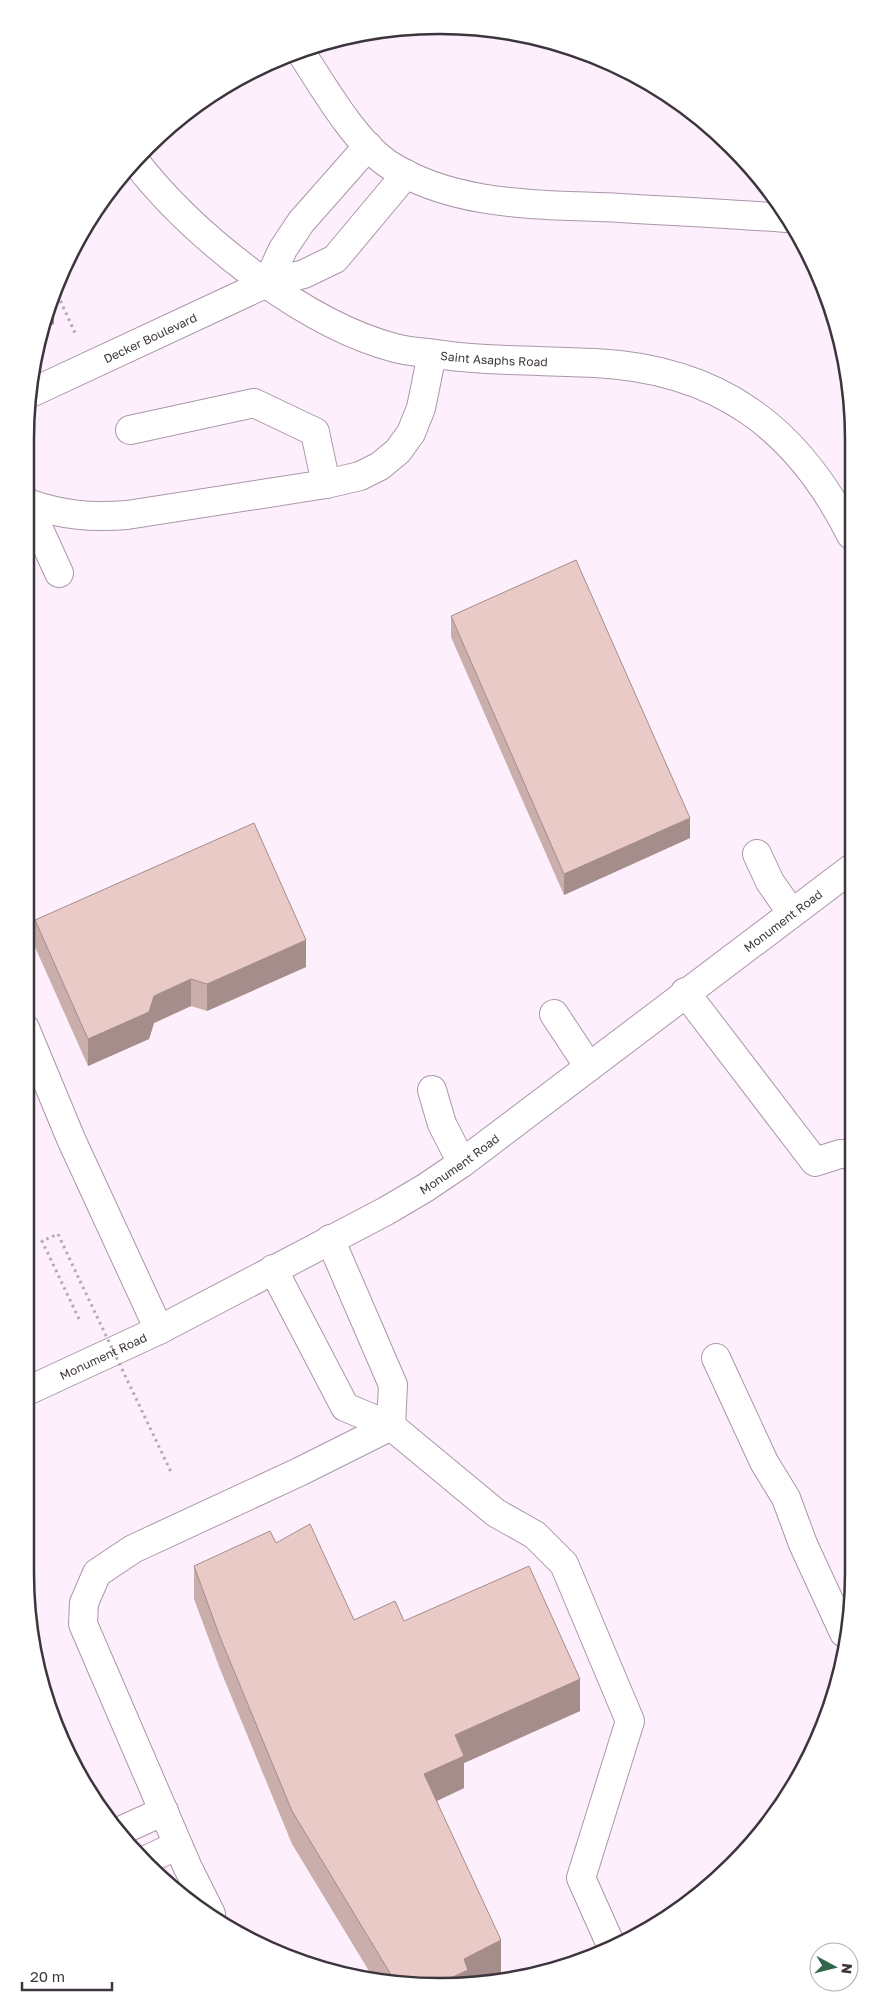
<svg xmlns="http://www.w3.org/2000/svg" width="879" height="2012" viewBox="0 0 879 2012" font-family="'Golos Text',sans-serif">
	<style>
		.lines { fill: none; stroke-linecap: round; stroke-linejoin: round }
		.minor-casing { stroke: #ab96aa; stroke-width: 30 }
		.path { stroke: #b4a9b3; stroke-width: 3; stroke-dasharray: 2.5 4; stroke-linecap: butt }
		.minor { stroke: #fff; stroke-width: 28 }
		.path-bridge { stroke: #b4a9b3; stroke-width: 3; stroke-dasharray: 2.5 4; stroke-linecap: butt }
		.wall { fill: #c9aeab }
		.shaded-wall { fill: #a48d8b }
		.building { fill: #eacac7; stroke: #a48d8b }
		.labels { text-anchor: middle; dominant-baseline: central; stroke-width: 4; stroke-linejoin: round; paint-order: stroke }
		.street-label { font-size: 12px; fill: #3d353d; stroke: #fff }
		.rim { fill: none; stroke: #3d353d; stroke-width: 2.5 }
	</style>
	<rect width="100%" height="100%" fill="#fdf0fc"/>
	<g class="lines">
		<g class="minor-casing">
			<g id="minor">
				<path d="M300,51C323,86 354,141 388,164C456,208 543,204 620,208C675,211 731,214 786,218"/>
				<path id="s1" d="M134,160C192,235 303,324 395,348C406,351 418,352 429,353C484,362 540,360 595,363C718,369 797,427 851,535"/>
				<path d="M267,283L283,249L301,222L368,146"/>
				<path id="s2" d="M33,392L267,283L304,274L335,259L406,174"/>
				<path d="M130,430L254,403L315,432L326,484"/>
				<path d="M25,500L27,503C62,515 90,518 127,515L326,484L360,476L380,466L398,451L411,433L421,408L432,354"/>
				<path d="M27,503L59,573"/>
				<path d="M757,854L770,882L791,912"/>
				<path d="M685,992L815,1162L840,1154H853"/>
				<path d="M554,1014L589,1067"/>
				<path d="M25,1028L71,1139L159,1330"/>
				<path d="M432,1090L442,1124L462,1163"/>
				<path d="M330,1239L393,1385L391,1426"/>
				<path d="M273,1269L345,1407L391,1426L496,1513L535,1535L564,1564L630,1721L581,1878L611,1945"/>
				<path d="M716,1358L764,1462L786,1498L803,1544L844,1633"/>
				<path id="s3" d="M25,1392L159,1330L386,1211L425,1188L462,1163L852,868"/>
				<path d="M118,1832L164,1811"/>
				<path d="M146,1860L178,1845"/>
				<path d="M211,1914L188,1868L83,1624L84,1603L97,1573L133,1549L299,1472L391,1426"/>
			</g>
		</g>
		<path class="path" d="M55,289L76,335
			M79,1319L42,1241L58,1234L80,1281"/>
		<use href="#minor" class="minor"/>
		<path class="path-bridge" d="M80,1281L172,1474"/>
	</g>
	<path class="wall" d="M451,616L690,838L564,895L451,637Z
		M35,920L306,967L207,1011L191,1006L154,1023L149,1039L88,1066L35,947Z
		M276,1543L354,1620L404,1621L580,1711L464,1763V1788L437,1801L501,1973L481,1983L439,1987L375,1981L292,1844L220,1669L194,1599V1566Z"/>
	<path class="shaded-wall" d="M54,291V324L43,329L47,306Z
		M690,818V838L564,895V874Z
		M306,940V967L207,1011V984Z
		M191,979V1006L154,1023L149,1039L88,1066V1039L154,996Z
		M31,1218V1238L25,1241V1221Z
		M580,1679V1711L464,1763V1788L424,1807V1774L455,1735Z
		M501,1940V1973L481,1983L439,1987L433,1986L464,1959Z"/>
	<path class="building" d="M576,560L690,818L564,874L451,616Z
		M254,823L306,940L207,984L191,979L154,996L149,1012L88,1039L35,920Z
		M25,1205L31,1218L25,1221Z
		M310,1524L354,1620L395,1601L404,1621L529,1566L580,1679L455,1735L464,1756L424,1774L501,1940L464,1959L468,1970L433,1986L396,1983L292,1811L220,1637L194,1566L270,1531L276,1543Z"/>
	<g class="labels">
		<g class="street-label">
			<text stroke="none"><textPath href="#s2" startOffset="129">Decker Boulevard</textPath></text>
			<text stroke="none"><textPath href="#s1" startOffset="426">Saint Asaphs Road</textPath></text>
			<text stroke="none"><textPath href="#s3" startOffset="896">Monument Road</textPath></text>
			<text stroke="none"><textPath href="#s3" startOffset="491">Monument Road</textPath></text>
			<text stroke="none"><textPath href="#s3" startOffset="86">Monument Road</textPath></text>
		</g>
	</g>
	<path d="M0 0H879V2012H0ZM439 34H440A405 405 0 0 1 845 439V1573A405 405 0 0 1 440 1978H439A405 405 0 0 1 34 1573V439A405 405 0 0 1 439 34Z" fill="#fff" fill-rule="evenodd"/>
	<path class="rim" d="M439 34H440A405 405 0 0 1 845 439V1573A405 405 0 0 1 440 1978H439A405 405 0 0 1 34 1573V439A405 405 0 0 1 439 34Z"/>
	<g transform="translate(834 1967) rotate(97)"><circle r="24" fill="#ffffff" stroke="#b1aeb1"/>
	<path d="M0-4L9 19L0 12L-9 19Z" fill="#31664b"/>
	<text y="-8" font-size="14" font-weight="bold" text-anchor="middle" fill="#3d353d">N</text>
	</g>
	<path d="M22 1982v8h90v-8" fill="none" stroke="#3d353d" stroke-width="2.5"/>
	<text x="30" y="1982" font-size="15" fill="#3d353d" stroke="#ffffff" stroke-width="4" paint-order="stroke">20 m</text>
</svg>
